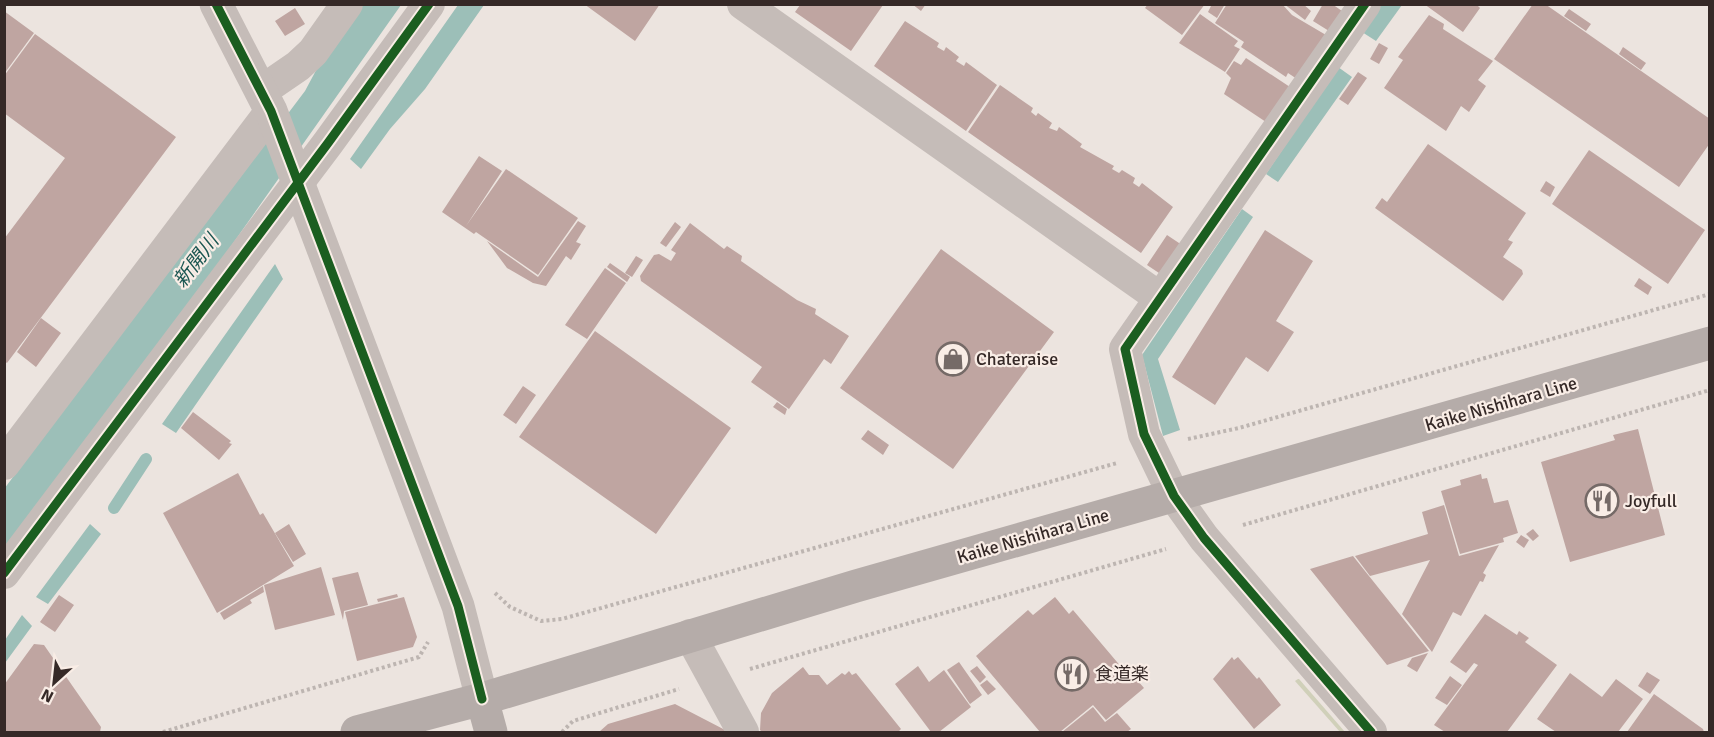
<svg xmlns="http://www.w3.org/2000/svg" width="1714" height="737" viewBox="0 0 1714 737" font-family="Signika,'Noto Sans JP',sans-serif">
	<style>
		.green { fill: #d0d0b9 }
		.water { fill: #9cbfb8 }
		.lines { fill: none; stroke-linecap: round; stroke-linejoin: round }
		.stream { stroke: #9cbfb8; stroke-width: 12 }
		.building { fill: #bfa5a1 }
		.path { stroke: #bdb5b1; stroke-width: 4; stroke-dasharray: 3 3; stroke-linecap: butt }
		.minor { stroke: #c5bcb8; stroke-width: 32 }
		.tertiary { stroke: #c5bcb8; stroke-width: 33 }
		.secondary { stroke: #b5aca9; stroke-width: 33 }
		.cycleway-casing { stroke: #f9ede6; stroke-width: 13 }
		.cycleway { stroke: #1b5e20; stroke-width: 9 }
		.labels { text-anchor: middle; dominant-baseline: central; stroke-width: 4.5; stroke-linejoin: round; paint-order: stroke }
		.poi-label { font-size: 18px; fill: #352927; stroke: #f9ede6; text-anchor: start }
		.street-label { font-size: 18px; fill: #352927; stroke: #f9ede6 }
		.water-label { font-size: 20px; font-style: italic; fill: #1c5752; stroke: #f9ede6 }
	</style>
	<rect width="100%" height="100%" fill="#ece4df"/>
	<path class="green" d="M1298,679H1299L1345,732H1340L1295,681Z"/>
	<path class="water" d="M360,5H401L191,303L5,551L4,489L305,91L321,61Z
		M458,5H484L425,89L390,129L361,169L350,159Z
		M1381,5H1402L1376,41L1362,32Z
		M1338,67L1352,77L1278,182L1266,174Z
		M1242,209L1253,217L1158,359L1180,430L1163,436L1142,355Z
		M275,264L283,279L176,433L162,424Z
		M90,524L101,534L48,604L36,597Z
		M22,615L32,626L5,663V640Z"/>
	<g class="lines">
		<path class="stream" d="M114,508L146,459"/>
	</g>
	<path class="building" d="M584,4H660L635,41Z
		M912,4H926L921,11Z
		M1148,4H1205L1182,35L1145,8Z
		M1212,4H1225L1217,18L1208,12Z
		M1227,4H1282L1292,15L1326,35L1297,79L1288,73L1286,77L1241,47L1244,42L1215,23Z
		M1284,4H1303L1311,11L1305,20Z
		M1323,4H1332L1342,11L1329,31L1313,21Z
		M1424,4H1476L1480,8L1463,32Z
		M1533,4H1545L1710,119V143L1679,187L1494,59Z
		M800,5H883L851,51L795,12Z
		M295,8L305,24L285,36L275,21Z
		M1569,9L1591,24L1586,31L1564,16Z
		M4,11L34,33L4,74Z
		M1200,14L1238,41L1234,46L1240,49L1225,72L1179,43Z
		M1429,15L1444,24L1443,29L1493,61L1478,80L1486,86L1469,112L1461,106L1446,131L1384,88L1403,60L1398,57Z
		M905,21L939,43L937,47L944,51L946,47L959,57L956,61L964,66L966,62L997,85L966,131L874,66Z
		M35,34L176,137L7,363L4,361V239L65,158L4,113V76Z
		M1379,43L1388,48L1379,64L1370,59Z
		M1623,47L1646,63L1641,70L1619,54Z
		M1246,58L1290,87L1266,122L1224,94L1231,78L1226,73L1234,61L1241,65Z
		M1358,72L1367,78L1348,105L1339,99Z
		M1000,85L1033,108L1031,112L1036,116L1038,113L1052,123L1049,128L1057,131L1059,127L1082,144L1080,147L1114,166L1112,169L1119,173L1122,170L1135,178L1133,183L1139,187L1142,183L1173,207L1141,253L968,132Z
		M1428,144L1526,213L1508,240L1513,242L1503,257L1522,270L1523,274L1503,301L1375,208L1382,198L1387,202Z
		M1589,150L1705,230L1668,284L1552,204Z
		M479,156L502,171L466,226L506,169L578,218L538,275L476,232L474,234L442,212Z
		M1546,181L1555,187L1550,197L1540,191Z
		M578,221L586,226L576,242L581,244L571,260L566,256L546,286L533,283L507,268L487,241L538,277Z
		M675,222L681,227L666,247L660,243Z
		M690,223L724,249L727,246L742,256L741,261L797,300L816,309L815,314L849,336L831,364L824,359L789,409L751,382L762,367L641,281L640,276L654,255L659,254L671,261L676,253L671,250Z
		M1265,230L1313,261L1276,321L1294,332L1268,372L1246,357L1215,405L1172,377Z
		M1167,235L1182,245L1162,275L1147,265Z
		M941,249L1054,332L953,469L840,388Z
		M636,256L643,260L632,277L625,273Z
		M610,263L630,277L627,282L607,267Z
		M605,268L626,283L587,339L565,325Z
		M1639,278L1652,287L1648,295L1634,286Z
		M41,318L61,333L36,367L17,352Z
		M595,331L731,428L656,534L519,437Z
		M523,386L536,395L516,424L503,415Z
		M777,402L787,409L785,415L773,407Z
		M193,412L231,441L229,443L232,444L219,460L181,428Z
		M1638,429L1665,535L1570,562L1541,462L1615,440L1613,435Z
		M868,430L889,445L883,455L861,439Z
		M238,473L260,515L263,513L294,566L217,613L163,513Z
		M1481,474L1482,479L1487,478L1494,503L1508,500L1518,533L1503,538L1504,542L1460,554L1441,491L1461,485L1460,480Z
		M1444,505L1459,556L1499,545L1483,573L1486,575L1483,582L1480,581L1461,616L1453,612L1432,652L1402,614L1430,560L1370,576L1355,556L1428,534L1422,512Z
		M289,524L306,554L293,562L275,533Z
		M1533,529L1539,536L1533,541L1526,534Z
		M1521,535L1529,540L1524,548L1516,542Z
		M1353,556L1429,651L1387,665L1310,569Z
		M321,567L335,615L275,630L264,585Z
		M358,572L368,605L344,611L343,620L332,578Z
		M263,586L264,592L250,600L252,603L224,620L220,613Z
		M397,594L398,597L378,602L377,599Z
		M59,595L74,605L55,632L40,622Z
		M404,597L417,637L413,647L357,661L345,612Z
		M1055,597L1069,614L1073,610L1128,675L1131,673L1144,688L1106,720L1093,705L1060,732H1040L976,656L1028,610L1033,615Z
		M1485,614L1517,635L1519,631L1529,638L1525,642L1557,665L1507,732H1445L1434,725L1478,665L1474,663L1466,673L1450,662Z
		M34,644L44,645L101,727L100,732H4V685Z
		M1428,653L1417,672L1407,666L1412,658Z
		M1232,657L1234,660L1238,657L1257,679L1259,677L1281,705L1254,729L1213,679Z
		M959,662L982,695L970,704L947,670Z
		M918,666L929,682L944,670L971,707L939,732H931L895,684Z
		M977,666L986,677L980,683L970,671Z
		M803,667L809,675H819L827,685L842,673L845,675L849,671L852,675L856,673L901,729L898,732H762L760,730L761,713L772,693Z
		M1647,672L1660,680L1650,694L1638,686Z
		M1570,673L1602,697L1616,679L1643,699L1618,732H1556L1537,719Z
		M1450,676L1462,685L1447,705L1435,698Z
		M987,680L996,689L988,695L980,685Z
		M1654,694L1703,729L1704,732H1627Z
		M675,704L729,732H599L608,724Z
		M1093,707L1105,722L1117,713L1131,729L1127,732H1062Z"/>
	<g class="lines">
		<path class="path" d="M1188,439L1239,428L1710,294
			M1243,525L1710,390
			M495,593L510,607L541,621L562,619L1117,463
			M750,669L1166,549
			M163,732L419,657L428,642
			M562,732L573,721L679,689"/>
		<path class="minor" d="M743,4L1160,298
			M1365,4L1125,349L1144,434L1174,496L1204,538L1371,732
			M263,90L298,66L313,52L347,4
			M4,464L271,111
			M4,573L328,143L429,4
			M690,635L743,732"/>
		<path class="tertiary" d="M216,4L271,111L458,606L482,699"/>
		<path class="secondary" d="M482,699L491,732
			M357,732L482,699L856,586L1710,343"/>
		<g class="cycleway-casing">
			<path id="cycleway" d="M216,4L271,111L458,606L482,699
				M1365,4L1125,349L1144,434L1174,496L1204,538L1371,732
				M4,573L328,143L429,4"/>
		</g>
		<use href="#cycleway" class="cycleway"/>
	</g>
	<defs>
		<g id="shop-ring" transform="scale(1.725)"><circle r="9.5" fill="#f9ede6" stroke="#756a67" stroke-width="1.5"/><path d="M-5-2.5h2.3a2.7 3.5 0 0 1 5.4 0H5L5.5 6h-11ZM-1.5-2.5h3a1.5 2.3 0 0 0-3 0Z" fill="#756a67"/></g>
		<g id="restaurant-ring" transform="scale(1.725)"><circle r="9.5" fill="#f9ede6" stroke="#756a67" stroke-width="1.5"/><path d="M-5-6h1v4h1v-4h1v4h1v-4h1v5L-1.5 .5V6h-2V.5L-5-1ZM5-6V6H3V1.5H1.5Q1.5-4 5-6Z" fill="#756a67"/></g>
	</defs>
	<g fill-rule="evenodd">
		<use href="#shop-ring" x="953" y="359"/>
		<use href="#restaurant-ring" x="1602" y="501"/>
		<use href="#restaurant-ring" x="1072" y="674"/>
	</g>
	<g class="labels">
		<g class="poi-label">
			<text x="976" y="359">Chateraise</text>
			<text x="1625" y="501">Joyfull</text>
			<text x="1095" y="674">食道楽</text>
		</g>
		<g class="street-label">
			<text transform="translate(1501 404) rotate(-16)">Kaike Nishihara Line</text>
			<text transform="translate(1033 536) rotate(-16)">Kaike Nishihara Line</text>
		</g>
		<g class="water-label">
			<text transform="translate(196 261) rotate(-53)">新開川</text>
		</g>
	</g>
	<rect width="1714" height="737" fill="none" stroke="#352927" stroke-width="12"/>
	<g transform="translate(54 683) rotate(207)" stroke="#f9ede6" stroke-width="4.5" paint-order="stroke">
	<path d="M0-4.5L10 22L0 15L-10 22Z" fill="#352927"/>
	<text y="-9" font-size="16" font-weight="bold" text-anchor="middle" fill="#352927">N</text>
	</g>
</svg>
